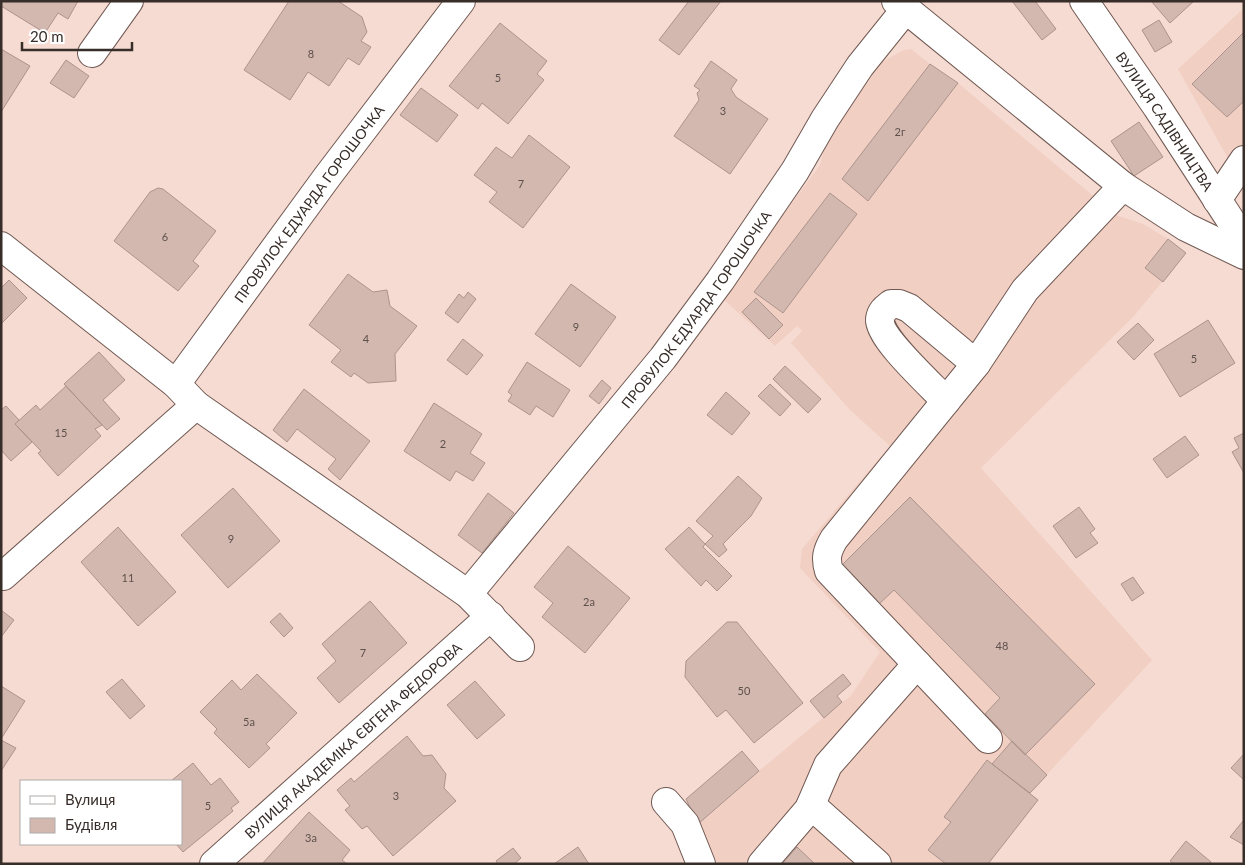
<svg xmlns="http://www.w3.org/2000/svg" width="1245" height="865" viewBox="0 0 1245 865" font-family="Lato,sans-serif">
	<style>
		.built { fill: #f2cfc3 }
		.building { fill: #d3b8b0; stroke: #ac938b }
		.lines { fill: none; stroke-linecap: round; stroke-linejoin: round }
		.minor-casing { stroke: #705952; stroke-width: 30 }
		.minor { stroke: #fff; stroke-width: 28 }
		.labels { text-anchor: middle; dominant-baseline: central; stroke-width: 4.5; stroke-linejoin: round; paint-order: stroke }
		.number-label { font-size: 11px; fill: #5e504b }
		.street-label { font-size: 14px; fill: #372d29; stroke: #fff }
	</style>
	<rect width="100%" height="100%" fill="#f6dbd2"/>
	<path class="built" d="M1244,8V187L1178,69Z
		M911,49L930,64L958,83L1116,215L1143,224L1168,239L1186,253L1134,316L981,468L1152,660L1030,793L1038,800L988,864H718L698,824L759,771L842,702L850,697L880,652L800,568L802,549L890,446L850,410L791,343L802,331L797,326L775,346L722,298L820,165L828,134L876,65L904,50Z"/>
	<path class="building" d="M1,1H78L68,19L58,13L45,33L1,6Z
		M289,1H338L362,17L367,32L361,41L371,47L359,65L348,58L329,86L308,72L290,100L244,70Z
		M689,1H721L679,55L659,40Z
		M1012,1H1035L1056,29L1042,40Z
		M1151,1H1194L1170,23Z
		M1159,20L1172,42L1155,52L1142,30Z
		M500,23L547,61L537,74L544,80L508,124L482,103L478,109L449,86Z
		M1244,32V101L1227,117L1192,84Z
		M1,49L30,66L1,112Z
		M66,60L89,76L74,98L50,83Z
		M711,61L737,80L731,89L736,97L768,119L730,174L674,136L699,100L697,93L700,90L694,86Z
		M930,64L958,83L868,201L842,179Z
		M421,88L458,115L437,142L400,115Z
		M1139,122L1163,157L1134,176L1111,141Z
		M529,135L570,167L523,228L489,202L497,192L474,175L496,147L512,158Z
		M158,188L163,189L216,231L193,261L199,266L178,291L114,241L150,192Z
		M830,193L857,214L783,313L754,292Z
		M1168,239L1186,253L1163,282L1145,268Z
		M348,274L373,292L387,290L390,306L417,326L395,354L396,381L368,383L354,373L351,377L331,362L341,350L309,325Z
		M9,280L27,298L1,324V288Z
		M571,284L616,317L580,367L535,334Z
		M468,292L476,299L458,323L445,313L459,294L464,298Z
		M756,298L783,325L769,339L742,312Z
		M1208,320L1235,363L1180,397L1154,354Z
		M1138,323L1154,340L1134,360L1117,342Z
		M463,339L483,355L467,375L447,360Z
		M99,352L125,380L103,400L120,419L107,430L64,384Z
		M527,362L570,390L553,417L536,406L530,415L508,401L512,395L508,392Z
		M785,366L821,399L808,413L773,379Z
		M602,380L611,388L599,404L589,396Z
		M770,384L791,404L780,416L758,396Z
		M66,386L102,425L95,429L101,436L58,476L38,453L41,451L15,424L36,405L40,410Z
		M304,389L370,441L340,480L328,469L336,459L297,429L287,442L273,430Z
		M726,392L750,413L732,435L707,415Z
		M434,403L482,434L470,453L485,463L473,481L456,471L450,481L404,451Z
		M6,406L19,420L15,424L32,442L11,461L1,450V410Z
		M1244,433V473L1232,452L1239,448L1234,438Z
		M1185,436L1199,455L1167,478L1153,459Z
		M738,476L762,498L751,516L723,544L727,550L719,557L705,544L713,536L696,521Z
		M233,488L280,541L228,588L181,535Z
		M488,493L514,513L482,553L458,535Z
		M910,497L1095,684L1025,755L985,714L1000,698L894,590L878,605L840,567Z
		M1079,507L1095,529L1090,533L1098,543L1076,558L1053,526Z
		M118,527L176,592L138,626L81,562Z
		M689,527L705,544L703,547L732,576L717,591L706,580L701,586L665,549Z
		M568,546L630,598L585,653L542,617L553,603L534,587Z
		M1133,577L1144,593L1132,601L1121,584Z
		M370,601L407,643L339,703L317,678L336,661L322,644Z
		M1,610L14,620L1,637Z
		M280,613L293,628L284,637L270,622Z
		M727,622H737L803,703L754,743L726,710L717,717L685,677L686,661Z
		M257,674L297,713L266,744L270,748L249,768L214,733L217,729L200,712L232,680L241,690Z
		M843,674L851,684L837,696L842,702L824,718L810,701Z
		M122,679L145,706L130,719L106,692Z
		M475,681L505,715L477,739L447,705Z
		M1,686L25,701L1,739Z
		M407,736L423,756L432,755L446,774L444,788L456,801L393,856L367,826L362,829L345,810L350,806L337,790L351,778L354,782Z
		M1,740L16,748L1,771Z
		M1012,741L1047,775L1030,793L992,764Z
		M742,751L759,771L698,824L686,799Z
		M1244,754V780L1231,768Z
		M987,760L1038,800L988,864H946L928,850L951,822L944,817Z
		M193,763L211,785L220,778L239,802L231,808L233,811L183,852L176,844H181V781H171Z
		M309,812L350,850L342,860L347,864H262Z
		M1243,821H1244V845L1230,837Z
		M1186,841L1211,862L1210,864H1174L1170,861Z
		M578,847L589,864H554Z
		M797,847L815,864H782Z
		M513,848L521,858L514,864H498L496,861Z"/>
	<g class="lines">
		<g class="minor-casing">
			<g id="minor">
				<path d="M896,1L1123,186L1186,227L1244,255"/>
				<path id="s1" d="M1084,1L1157,107L1244,241"/>
				<path d="M92,53L129,1"/>
				<path d="M1217,200L1244,160"/>
				<path d="M1,246L176,384L196,405L3,576"/>
				<path id="s2" d="M176,384L327,177L461,1"/>
				<path d="M946,401C932,386 878,337 880,319C881,311 886,308 891,304H899L909,308L976,364"/>
				<path d="M196,405L468,594L520,647"/>
				<path id="s3" d="M468,594L663,358L720,281L795,171L825,119L860,66L905,10"/>
				<path d="M988,739L829,571C825,558 827,551 834,539L976,364L1025,290L1123,186"/>
				<path d="M666,802L685,824L701,864"/>
				<path d="M811,805L877,864"/>
				<path id="s4" d="M214,864L491,616"/>
				<path d="M762,864L809,809L828,765L917,664"/>
			</g>
		</g>
		<use href="#minor" class="minor"/>
	</g>
	<g class="labels">
		<g class="number-label">
			<text x="311" y="53">8</text>
			<text x="498" y="77">5</text>
			<text x="723" y="110">3</text>
			<text x="900" y="131">2г</text>
			<text x="521" y="183">7</text>
			<text x="165" y="236">6</text>
			<text x="576" y="326">9</text>
			<text x="366" y="338">4</text>
			<text x="1194" y="358">5</text>
			<text x="61" y="432">15</text>
			<text x="443" y="443">2</text>
			<text x="231" y="538">9</text>
			<text x="128" y="577">11</text>
			<text x="589" y="601">2а</text>
			<text x="1002" y="645">48</text>
			<text x="363" y="652">7</text>
			<text x="744" y="690">50</text>
			<text x="249" y="721">5а</text>
			<text x="396" y="795">3</text>
			<text x="208" y="805">5</text>
			<text x="311" y="837">3а</text>
		</g>
		<g class="street-label">
			<text stroke="none"><textPath href="#s1" startOffset="145">ВУЛИЦЯ САДІВНИЦТВА</textPath></text>
			<text stroke="none"><textPath href="#s2" startOffset="224">ПРОВУЛОК ЕДУАРДА ГОРОШОЧКА</textPath></text>
			<text stroke="none"><textPath href="#s3" startOffset="365">ПРОВУЛОК ЕДУАРДА ГОРОШОЧКА</textPath></text>
			<text stroke="none"><textPath href="#s4" startOffset="186">ВУЛИЦЯ АКАДЕМІКА ЄВГЕНА ФЕДОРОВА</textPath></text>
		</g>
	</g>
	<rect width="1245" height="865" fill="none" stroke="#372d29" stroke-width="5"/>
	<rect x="20" y="780" width="162" height="65" fill="#ffffff" stroke="#afaba9"/>
	<rect x="30" y="796" width="25" height="8" fill="#ffffff" stroke="#afaba9"/>
	<text x="65" y="805" font-size="15" fill="#372d29">Вулиця</text>
	<rect x="30" y="818" width="25" height="15" fill="#d3b8b0" stroke="#afaba9"/>
	<text x="65" y="830" font-size="15" fill="#372d29">Будівля</text>
	<path d="M22 42v8h110v-8" fill="none" stroke="#372d29" stroke-width="2.5"/>
	<text x="30" y="42" font-size="15" fill="#372d29" stroke="#ffffff" stroke-width="4" paint-order="stroke">20 m</text>
</svg>
